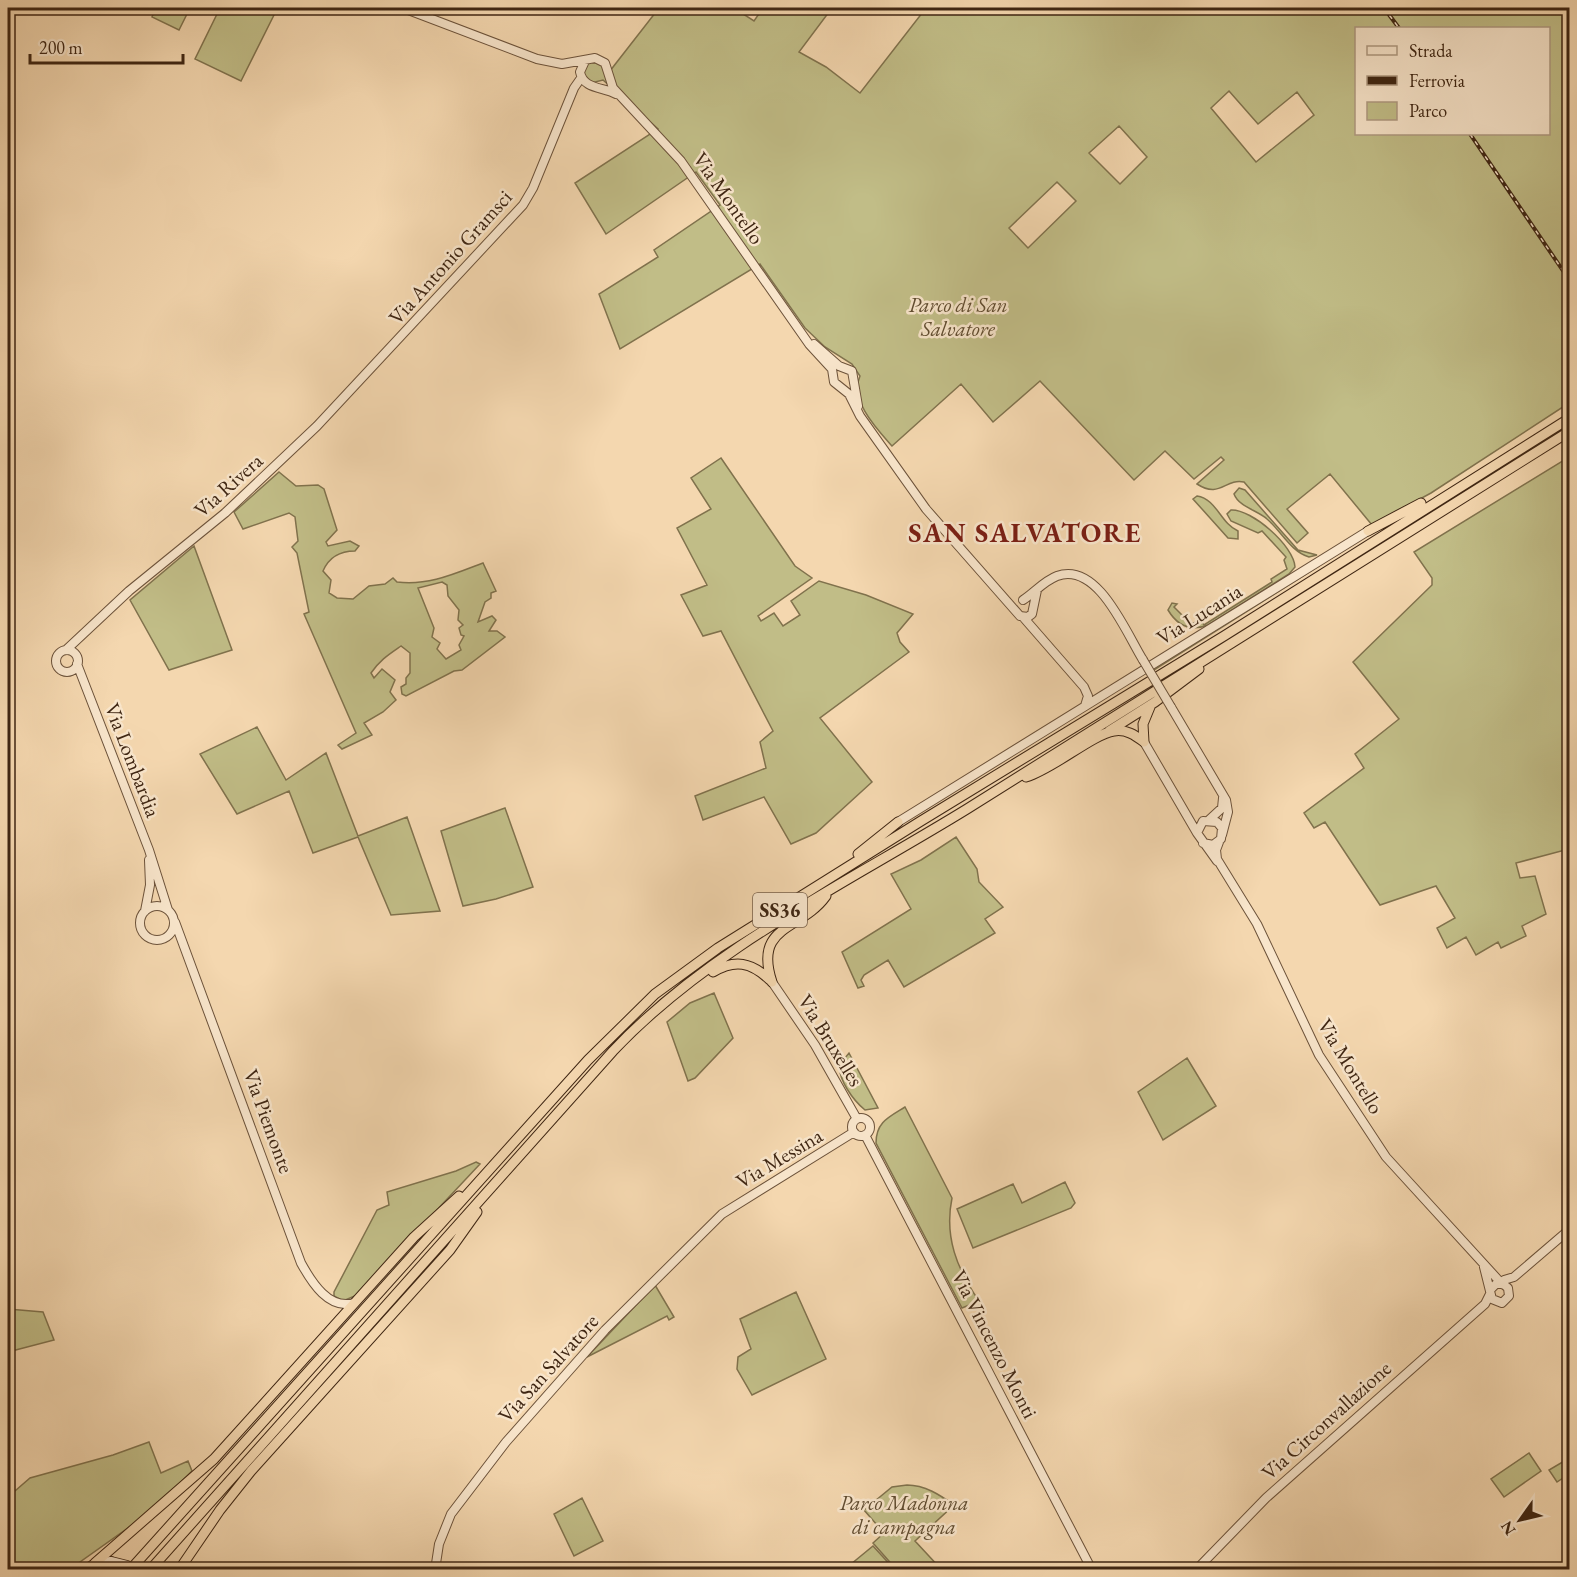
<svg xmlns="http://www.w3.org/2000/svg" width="1577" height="1577" viewBox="0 0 1577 1577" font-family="'EB Garamond',serif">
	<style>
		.green { fill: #c1bd87; stroke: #80724d; stroke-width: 1.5; fill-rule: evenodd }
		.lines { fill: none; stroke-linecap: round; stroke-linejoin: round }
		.tertiary-casing { stroke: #6c523a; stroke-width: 10 }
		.secondary-casing { stroke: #3f2613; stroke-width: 10 }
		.trunk-casing { stroke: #3f2613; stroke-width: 11 }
		.tertiary { stroke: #f8e5cb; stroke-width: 8 }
		.secondary { stroke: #f8e5cb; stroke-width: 8 }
		.trunk { stroke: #f4d7af; stroke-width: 9 }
		.rail-casing { stroke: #3f2613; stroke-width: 4 }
		.rail { stroke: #f8e5cb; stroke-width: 1.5; stroke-dasharray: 4.5; stroke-linecap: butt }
		.tertiary-bridge-casing { stroke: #6c523a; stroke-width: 10; stroke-linecap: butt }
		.secondary-bridge-casing { stroke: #3f2613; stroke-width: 10; stroke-linecap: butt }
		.tertiary-bridge { stroke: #f8e5cb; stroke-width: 8 }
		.secondary-bridge { stroke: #f8e5cb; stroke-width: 8 }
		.labels { text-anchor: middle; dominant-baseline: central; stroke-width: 5; stroke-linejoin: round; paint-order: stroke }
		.shield { fill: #f8e5cb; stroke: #765f4a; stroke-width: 1.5 }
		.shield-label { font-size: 20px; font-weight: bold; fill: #3f2613 }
		.street-label { font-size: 21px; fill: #3f2613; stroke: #f8e5cb }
		.park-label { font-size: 21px; font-style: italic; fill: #604c30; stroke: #f8e5cb }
		.district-label { font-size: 27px; font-weight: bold; letter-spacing: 1.5px; fill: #7a1f14; stroke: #f8e5cb }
	</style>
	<rect width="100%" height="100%" fill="#f4d7af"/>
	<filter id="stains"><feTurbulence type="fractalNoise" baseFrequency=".00333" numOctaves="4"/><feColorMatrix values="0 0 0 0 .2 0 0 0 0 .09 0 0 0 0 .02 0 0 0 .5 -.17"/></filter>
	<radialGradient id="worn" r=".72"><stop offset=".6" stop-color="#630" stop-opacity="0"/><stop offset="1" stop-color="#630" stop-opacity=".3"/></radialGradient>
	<path class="green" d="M156,8H190L179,30L152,17Z
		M220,8L277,9L241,81L195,59Z
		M659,8H734L754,21L763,8H832L799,52L826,67L860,93L926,8H1569V403L1431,493L1372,525L1330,474L1287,509L1308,533L1297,543L1244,482C1225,478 1220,499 1197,484L1224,460L1221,457L1194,479L1165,451L1134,480L1040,381L993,422L961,384L892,446C877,429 849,400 860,376L852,364L825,347L805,328L760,264L620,349L599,294L658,257L654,250L720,205L696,172L606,234L575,183L658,129L603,80L591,83L583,74L588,63L595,61L603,65L606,76ZM1356,28H1548V134H1356ZM1229,91L1258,124L1297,92L1314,115L1256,162L1211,108ZM1119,126L1147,157L1120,184L1089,153ZM1057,182L1076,201L1028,248L1009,228Z
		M1569,457V849L1516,863L1520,878L1535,876L1546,914L1522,926L1526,936L1501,948L1498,942L1476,955L1466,937L1447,948L1437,928L1455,918L1436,886L1380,905L1325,822L1314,828L1304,813L1364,768L1355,754L1399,719L1353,662L1432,585V578L1414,552Z
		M721,458L795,566L812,578L758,616L761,621L774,613L783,626L800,615L791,601L819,581L866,595L913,614L897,633L900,642L909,652L820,718L872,782L816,833L791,844L764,797L703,820L695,796L766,768L760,742L773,731L721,631L703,636L681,595L707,585L677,528L711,509L691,478Z
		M279,472L296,486L318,485L324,489L337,530L326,542L328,546L350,541L359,546L355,551C340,551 329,557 323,571L331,580L329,593L337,598L353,599L369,586L385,584L393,578L397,582C428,586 454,574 483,563L496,591L491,593V598L485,602L478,622L492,616L496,620L489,631H497L505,637L462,670L454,671L406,696L402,694L401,687L406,684V678L410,673V653L401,646C388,655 380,660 371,673L374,678L382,669L395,680L390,692L396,700L383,712L364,723L372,735L342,749L338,745L356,733L304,614L309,612L297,553L292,547L298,541L295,517L289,513L243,529L234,512ZM442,582L447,585L448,596L459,610L458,620L463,625L459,628L461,635L464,636L459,645L461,650L446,659L437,649L440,643L432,637L434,628L418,588Z
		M1239,488L1245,490L1298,550L1317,555L1309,557C1291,552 1281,531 1267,519C1257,510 1239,507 1234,494Z
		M1197,496C1217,499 1220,523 1238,531V539L1228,538L1193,499Z
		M1231,510C1252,509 1294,546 1295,567L1289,574L1208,625C1190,632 1177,625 1168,610L1172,603L1177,604L1174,607L1190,623L1202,622L1204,625L1272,582L1271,579L1287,569L1284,560L1286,557L1262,531L1258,533L1231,521L1227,514Z
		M1371,533L1154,670L1152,667Z
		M194,546L232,650L169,670L130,600Z
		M257,727L286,780L326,753L358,836L407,817L440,911L391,915L358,837L313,853L289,791L237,814L200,754Z
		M505,808L533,887L496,899L463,906L441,831Z
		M956,837L977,869L979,882L1003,907L985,919L995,933L904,987L888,960L864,975L861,980L864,986L858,988L842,952L911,909L891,874L921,860Z
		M714,993L733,1038L695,1078L688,1081L667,1022L690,1003Z
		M849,1053L878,1108L865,1110C854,1101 837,1079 840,1064Z
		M1187,1058L1216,1106L1163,1140L1138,1092Z
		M905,1107L952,1198C944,1237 957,1269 979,1301L962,1308L876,1143C876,1122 889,1117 905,1107Z
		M476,1162L480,1164L357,1295L343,1301L334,1296V1292L377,1210L389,1205L387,1192L456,1171Z
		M1065,1182L1075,1203L1071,1208L973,1248L957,1209L1013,1184L1022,1203Z
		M655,1285L674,1317L669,1320L667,1316L587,1357Z
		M796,1292L826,1359L752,1395L737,1369L738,1357L751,1349L740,1319Z
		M8,1309L43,1312L54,1340L8,1352Z
		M149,1442L161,1473L188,1461L192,1471L152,1511L70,1569L8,1570V1497L30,1478L113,1455Z
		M1529,1453L1541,1471L1504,1497L1491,1479Z
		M1566,1460L1569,1474L1557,1482L1549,1470Z
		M907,1485C925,1485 940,1495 954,1505L915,1541L941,1569H896L873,1543L884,1533L864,1510L892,1487Z
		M582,1498L603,1541L574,1556L554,1514Z
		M873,1546L894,1569H845Z"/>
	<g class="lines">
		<g class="tertiary-casing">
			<path id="tertiary" d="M403,8L537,59L562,64L595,58L605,63L613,88L681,161L809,344L832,369L834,382L849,394L860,416L926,509L1020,616L1028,617L1032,614L1037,590
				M585,61L580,72C583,89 603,87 616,94
				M814,344L839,366L852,371L858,406
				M1023,600C1035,592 1044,581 1057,576C1098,561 1126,633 1143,660
				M1023,617L1084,687L1088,696L1085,706
				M66,650L129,591L225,513L317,426L523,205L533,188L574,88L581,78
				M56 661a11 11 0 1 1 22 0a11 11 0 1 1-22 0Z
				M77,664L149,850L168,910
				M1171,707L1226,800L1228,812L1222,835
				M1144,742L1197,833
				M1209,820L1222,808L1223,798
				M898,822L1368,531
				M1219,842L1216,850L1217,859L1257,924L1319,1055L1386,1157L1502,1284
				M1203,843L1213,845L1221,839L1222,828L1217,822L1203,821L1197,833L1217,861
				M140 923a17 17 0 1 1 34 0a17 17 0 1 1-34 0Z
				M145,911L150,885L149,860
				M175,922L301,1263C312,1283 329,1310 354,1303
				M772,982L815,1045L857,1119
				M852 1127a9 9 0 1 1 18 0a9 9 0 1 1-18 0Z
				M865,1135L1092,1570
				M1484,1267L1492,1299L1502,1303L1509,1296L1508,1288L1503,1284H1496L1490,1290
				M1503,1284L1504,1280L1514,1277L1570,1229
				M435,1570L439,1544L451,1514L506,1442L605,1330L722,1214L854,1132
				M1196,1570L1266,1498L1485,1304L1490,1294"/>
		</g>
		<g class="secondary-casing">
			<path id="secondary" d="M84,1570L95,1563L111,1561"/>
		</g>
		<g class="trunk-casing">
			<path id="trunk" d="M1368,531L1421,503
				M1109,731L1155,702L1199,669
				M1144,742L1143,724L1150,707
				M1026,777C1053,769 1093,734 1114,731C1126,729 1135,735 1144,742
				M858,854L898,822
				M713,972C735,959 751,962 770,980
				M772,982C753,924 801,931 826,896
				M95,1563L214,1459L414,1237L459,1196
				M130,1570L588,1060L655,994L718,948L921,821L1224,636L1570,418
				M150,1570L613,1051C710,948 847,883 967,809C1168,684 1368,557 1570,431
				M179,1570L220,1510L251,1471L450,1250L477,1212"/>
		</g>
		<use href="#tertiary" class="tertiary"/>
		<use href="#secondary" class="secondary"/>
		<use href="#trunk" class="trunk"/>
		<g class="rail-casing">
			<path id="rail" d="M1384,8L1399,28
				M1470,134L1570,281"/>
		</g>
		<use href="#rail" class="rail"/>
		<g class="tertiary-bridge-casing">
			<path id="tertiary-bridge" d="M1143,660L1171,707"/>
		</g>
		<g class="secondary-bridge-casing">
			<path id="secondary-bridge" d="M111,1561L127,1565L134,1570"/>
		</g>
		<use href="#tertiary-bridge" class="tertiary-bridge"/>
		<use href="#secondary-bridge" class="secondary-bridge"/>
	</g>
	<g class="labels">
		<rect class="shield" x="753" y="893" width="54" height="34" rx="4.5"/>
		<g class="shield-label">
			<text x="780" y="910">SS36</text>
		</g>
		<g class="street-label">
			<text transform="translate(729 198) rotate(55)">Via Montello</text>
			<text transform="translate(450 257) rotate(-48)">Via Antonio Gramsci</text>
			<text transform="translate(228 485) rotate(-42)">Via Rivera</text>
			<text transform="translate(1199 614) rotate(-32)">Via Lucania</text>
			<text transform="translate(133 760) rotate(69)">Via Lombardia</text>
			<text transform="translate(831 1040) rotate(58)">Via Bruxelles</text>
			<text transform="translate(1351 1066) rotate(59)">Via Montello</text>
			<text transform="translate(269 1121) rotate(70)">Via Piemonte</text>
			<text transform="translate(779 1158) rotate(-31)">Via Messina</text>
			<text transform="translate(995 1344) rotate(63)">Via Vincenzo Monti</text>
			<text transform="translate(548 1368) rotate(-48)">Via San Salvatore</text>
			<text transform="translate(1326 1420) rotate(-42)">Via Circonvallazione</text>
		</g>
		<g class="park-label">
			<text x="958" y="304">Parco di San<tspan x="958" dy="24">Salvatore</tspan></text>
			<text x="904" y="1502">Parco Madonna<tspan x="904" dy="24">di campagna</tspan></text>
		</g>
		<g class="district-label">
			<text x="1025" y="532">SAN SALVATORE</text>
		</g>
	</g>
	<rect width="1577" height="1577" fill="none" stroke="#f4d7af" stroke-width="30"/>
	<rect x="9" y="9" width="1559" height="1559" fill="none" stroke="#3f2613" stroke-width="3"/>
	<rect x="15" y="15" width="1547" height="1547" fill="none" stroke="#3f2613" stroke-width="1.5"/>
	<rect x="1355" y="27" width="195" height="108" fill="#f8e5cb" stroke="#ae9981" stroke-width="1.5"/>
	<rect x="1367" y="46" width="30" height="9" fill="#f8e5cb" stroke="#ae9981" stroke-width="1.5"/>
	<text x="1409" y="57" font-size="18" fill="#3f2613">Strada</text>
	<rect x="1367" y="76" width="30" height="9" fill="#3f2613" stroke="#ae9981" stroke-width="1.5"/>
	<text x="1409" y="87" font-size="18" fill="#3f2613">Ferrovia</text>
	<rect x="1367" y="102" width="30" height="18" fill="#c1bd87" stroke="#ae9981" stroke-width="1.5"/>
	<text x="1409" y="117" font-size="18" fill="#3f2613">Parco</text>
	<g transform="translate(1520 1520) rotate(236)" stroke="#f8e5cb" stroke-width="4.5" paint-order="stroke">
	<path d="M0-4.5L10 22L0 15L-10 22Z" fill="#3f2613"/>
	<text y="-9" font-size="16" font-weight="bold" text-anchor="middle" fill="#3f2613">N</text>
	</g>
	<path d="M30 54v9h153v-9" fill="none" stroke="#3f2613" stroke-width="3"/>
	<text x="39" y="54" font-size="18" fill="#3f2613" stroke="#f8e5cb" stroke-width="4.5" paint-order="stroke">200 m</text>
	<rect width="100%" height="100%" filter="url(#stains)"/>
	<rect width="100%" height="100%" fill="url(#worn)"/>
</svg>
